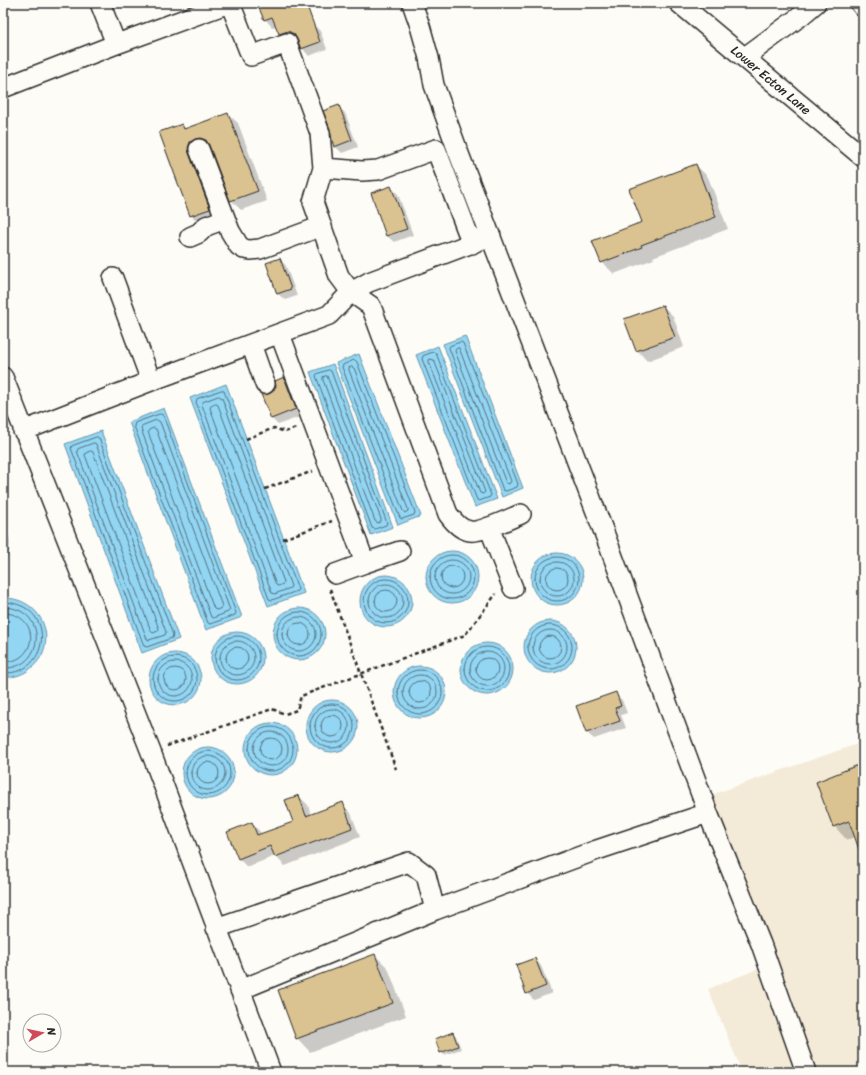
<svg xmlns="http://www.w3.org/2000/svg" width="866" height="1075" viewBox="0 0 866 1075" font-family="Sriracha,sans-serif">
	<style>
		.built { fill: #f3ebd8 }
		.water { fill: #92d6f4; stroke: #6992a4 }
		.shadow { fill: #0003 }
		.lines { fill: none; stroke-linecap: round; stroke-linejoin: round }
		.shore { stroke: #546f7b; stroke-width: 1 }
		.building { fill: #dbc291; stroke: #2b2b2b }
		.minor-casing { stroke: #2b2b2b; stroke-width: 22 }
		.path { stroke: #2b2b2b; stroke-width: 2.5; stroke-dasharray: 4 3; stroke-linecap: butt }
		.minor { stroke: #fdfcf7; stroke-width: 19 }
		.labels { text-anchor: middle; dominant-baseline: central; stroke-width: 3; stroke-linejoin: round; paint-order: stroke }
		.street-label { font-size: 13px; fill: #2b2b2b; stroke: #fdfcf7 }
	</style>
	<rect width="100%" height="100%" fill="#fdfcf7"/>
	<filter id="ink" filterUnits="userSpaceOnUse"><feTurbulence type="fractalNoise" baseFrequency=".025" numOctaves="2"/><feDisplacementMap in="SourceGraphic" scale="8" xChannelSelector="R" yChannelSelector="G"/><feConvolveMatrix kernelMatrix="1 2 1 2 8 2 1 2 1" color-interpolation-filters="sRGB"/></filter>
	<g filter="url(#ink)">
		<path class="built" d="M863,742V1072H742L708,989L760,968L702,798Z"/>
		<path class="water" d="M465,336L523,488L502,497L443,344Z
			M438,346L497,499L475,507L416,355Z
			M359,354L421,516L398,525L336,363Z
			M333,364L393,527L371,535L310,372Z
			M226,384L304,593L268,606L190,398Z
			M164,408L242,617L206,630L129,422Z
			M101,431L179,639L142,653L65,444Z
			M3,525C12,539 9,553 3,567Z
			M426 577a26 26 0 1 1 52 0a26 26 0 1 1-52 0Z
			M531 579a26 26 0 1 1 52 0a26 26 0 1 1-52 0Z
			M360 601a26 26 0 1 1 52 0a26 26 0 1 1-52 0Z
			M3,598C46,597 63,651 24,673C18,676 10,678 3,677Z
			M273 634a26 26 0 1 1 52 0a26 26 0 1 1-52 0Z
			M524 647a26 26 0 1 1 52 0a26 26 0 1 1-52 0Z
			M211 658a26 26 0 1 1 52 0a26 26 0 1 1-52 0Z
			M461 669a26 26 0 1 1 52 0a26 26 0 1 1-52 0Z
			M149 679a26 26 0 1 1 52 0a26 26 0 1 1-52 0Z
			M394 692a26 26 0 1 1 52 0a26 26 0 1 1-52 0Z
			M306 726a26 26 0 1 1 52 0a26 26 0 1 1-52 0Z
			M245 749a26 26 0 1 1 52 0a26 26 0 1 1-52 0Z
			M182 773a26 26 0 1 1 52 0a26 26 0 1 1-52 0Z"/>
		<path class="shadow" d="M259,3H305L312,23L320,31L327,49L309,56L302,48L298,39L296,38L287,41L280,34L277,26L272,27L265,19Z
			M338,106L345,113L358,147L342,153L335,146Z
			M228,114L238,123L267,201L241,210L231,200L211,147L205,148L219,218L201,225L191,215L182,125L186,129Z
			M696,165L708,177L728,229L653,257L654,259L614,274L602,262L643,223Z
			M391,187L398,194L413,235L394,242L387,236L372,194Z
			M280,259L286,266L297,296L285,300L278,294L267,264Z
			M663,306L673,316L684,347L647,361L637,350Z
			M284,379L291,385L302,416L278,425L271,418L274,392Z
			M615,693L622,700L627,713L621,715L626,728L594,739L587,733L578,707Z
			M863,764V857L856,836L847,840L834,826Z
			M299,796L308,805L311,815L342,804L351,813L360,837L285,866L275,856L247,867L238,858L252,823L262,834L294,822Z
			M375,955L388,968L406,1016L310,1052L297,1038Z
			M535,959L541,966L552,993L534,1000L527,993Z
			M453,1033L456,1036L461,1049L444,1055L441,1052Z"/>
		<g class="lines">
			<path class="shore" d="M461,342L463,343L518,484L517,487L506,491L503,490L449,348L450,346Z
				M459,348L511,481L509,484L506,483L455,351L456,349Z
				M434,352L436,353L491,495L490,497L479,501L477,500L422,359L423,356Z
				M430,359L434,360L485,492L483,494L480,493L429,362Z
				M355,360L357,362L415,512L414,515L402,519L400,518L342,367L343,365Z
				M352,367L354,368L408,509V511L405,513L403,511L349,370V368Z
				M329,370L331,371L387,523L386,525L375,529L372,528L316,376L317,374Z
				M327,376L381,519V521L378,523L375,521L323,380V377Z
				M222,390L224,391L298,589L297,591L272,600L269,599L196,402L197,399Z
				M219,396L222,398L291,586L290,588L275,594L272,593L202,405L203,402Z
				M216,404L218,405L284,582L283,584L278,586L276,585L210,408L211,406Z
				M160,414L163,415L236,613L235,615L210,624L208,623L134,426L135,423Z
				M157,420L160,422L230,610L228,612L213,618L211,617L141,429L142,426Z
				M154,428L156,429L222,606L221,608L217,610L214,609L148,432L149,430Z
				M97,437L99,438L173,635L172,638L147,647L144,646L71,448L72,446Z
				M94,443L96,444L166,632L165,635L149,640L147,639L77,451L78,449Z
				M91,451L93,452L159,629L158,631L153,633L151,631L85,455L86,453Z
				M430 577a22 22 0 1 1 44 0a22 22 0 1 1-44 0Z
				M535 579a22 22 0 1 1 44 0a22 22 0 1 1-44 0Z
				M435 577a17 17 0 1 1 34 0a17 17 0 1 1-34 0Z
				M540 579a17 17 0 1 1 34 0a17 17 0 1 1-34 0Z
				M441 577a11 11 0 1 1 22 0a11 11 0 1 1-22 0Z
				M546 579a11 11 0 1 1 22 0a11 11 0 1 1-22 0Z
				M364 601a22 22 0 1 1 44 0a22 22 0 1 1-44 0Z
				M369 601a17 17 0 1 1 34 0a17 17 0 1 1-34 0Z
				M375 601a11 11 0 1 1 22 0a11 11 0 1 1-22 0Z
				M3,602C58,603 51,676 3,673
				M3,607C49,607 46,670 3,668
				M277 634a22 22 0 1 1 44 0a22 22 0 1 1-44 0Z
				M3,613C41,613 39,663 3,662
				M282 634a17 17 0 1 1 34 0a17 17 0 1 1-34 0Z
				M288 634a11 11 0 1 1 22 0a11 11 0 1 1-22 0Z
				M528 647a22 22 0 1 1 44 0a22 22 0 1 1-44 0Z
				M533 647a17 17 0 1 1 34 0a17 17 0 1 1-34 0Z
				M215 658a22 22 0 1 1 44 0a22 22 0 1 1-44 0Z
				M539 647a11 11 0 1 1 22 0a11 11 0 1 1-22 0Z
				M220 658a17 17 0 1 1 34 0a17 17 0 1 1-34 0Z
				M465 669a22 22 0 1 1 44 0a22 22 0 1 1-44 0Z
				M226 658a11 11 0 1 1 22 0a11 11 0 1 1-22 0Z
				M470 669a17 17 0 1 1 34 0a17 17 0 1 1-34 0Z
				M153 679a22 22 0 1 1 44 0a22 22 0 1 1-44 0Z
				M476 669a11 11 0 1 1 22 0a11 11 0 1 1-22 0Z
				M158 679a17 17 0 1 1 34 0a17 17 0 1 1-34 0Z
				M164 679a11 11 0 1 1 22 0a11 11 0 1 1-22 0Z
				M398 692a22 22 0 1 1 44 0a22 22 0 1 1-44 0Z
				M403 692a17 17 0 1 1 34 0a17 17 0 1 1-34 0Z
				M409 692a11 11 0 1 1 22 0a11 11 0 1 1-22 0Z
				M310 726a22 22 0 1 1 44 0a22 22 0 1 1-44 0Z
				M315 726a17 17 0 1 1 34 0a17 17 0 1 1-34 0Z
				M321 726a11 11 0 1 1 22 0a11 11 0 1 1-22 0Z
				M249 749a22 22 0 1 1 44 0a22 22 0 1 1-44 0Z
				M254 749a17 17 0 1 1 34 0a17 17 0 1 1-34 0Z
				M260 749a11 11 0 1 1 22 0a11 11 0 1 1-22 0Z
				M186 773a22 22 0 1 1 44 0a22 22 0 1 1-44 0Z
				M191 773a17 17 0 1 1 34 0a17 17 0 1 1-34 0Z
				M197 773a11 11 0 1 1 22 0a11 11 0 1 1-22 0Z"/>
		</g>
		<path class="building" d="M257,3H306L320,42L301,49L297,39L294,34L288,31L279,34L272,17L264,20Z
			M339,105L352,140L334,147L332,140L330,129L323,111Z
			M228,113L258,191L230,201L209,145L206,140L200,138L195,139L190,142L188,148L189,153L210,209L190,216L159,132L182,124L184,129Z
			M696,164L716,217L641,245L642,247L601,263L592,241L642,222L629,189Z
			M391,186L407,229L386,236L371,193Z
			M280,258L291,289L277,294L266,263Z
			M663,305L675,337L636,351L624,319Z
			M284,377L296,409L271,419L261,394H268L273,391L276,386L275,381Z
			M616,692L621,706L615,708L620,721L586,733L576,706Z
			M863,763V855H861L849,821L833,827L816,782Z
			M299,795L306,816L343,802L352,828L275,857L270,846L238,859L227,832L252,822L257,835L293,822L285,800Z
			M375,954L393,1003L296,1039L278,990Z
			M535,958L546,986L526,994L516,965Z
			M453,1032L458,1046L440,1053L435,1039Z"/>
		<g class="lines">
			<g class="minor-casing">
				<path id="minor" d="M100,3L116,44
					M230,3L251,56L287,43L320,133L323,168L313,202L339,276L351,292L371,306L448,514C453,521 461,530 470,531C480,533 511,518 521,514
					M679,3L863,157
					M860,3L863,7
					M745,57L802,15L816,3
					M3,88L114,45L229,3
					M199,149L230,231L239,246L244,249L250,250L260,249L322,226
					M323,168L362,171L378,170L436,149L472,244
					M190,237L199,233L206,226L225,219
					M113,278L151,381
					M280,334L365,563L400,551
					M251,344L265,384
					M3,377L151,752L271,1072
					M23,431L151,381L329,315L351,292L369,282L491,236
					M489,527L513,588
					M335,574L365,563
					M708,813L761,944L806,1072
					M216,928L409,862L426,875L435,910
					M240,990L435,910L597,850L708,813L605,535L459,154L434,85L429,58L420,26L412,3"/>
			</g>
			<path class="path" d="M246,439L274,428L285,432L296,428
				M265,489L313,471
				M283,539L332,521
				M330,589L396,769
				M167,746L272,709L285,714L297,710L301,696L465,635L496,594"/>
			<use href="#minor" class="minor"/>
		</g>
	</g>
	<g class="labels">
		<g class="street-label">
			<text transform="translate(771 80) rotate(40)">Lower Ecton Lane</text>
		</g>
	</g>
	<rect width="866" height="1075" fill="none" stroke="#fdfcf7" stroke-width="16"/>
	<rect x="8" y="8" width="850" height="1059" fill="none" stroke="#2b2b2b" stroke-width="1.5" filter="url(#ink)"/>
	<g transform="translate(42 1033) rotate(81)"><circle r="19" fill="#fdfcf7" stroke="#a9a8a5"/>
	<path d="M0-3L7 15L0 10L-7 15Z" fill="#d1495b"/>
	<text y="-6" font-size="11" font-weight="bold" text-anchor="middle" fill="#2b2b2b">N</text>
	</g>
</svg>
